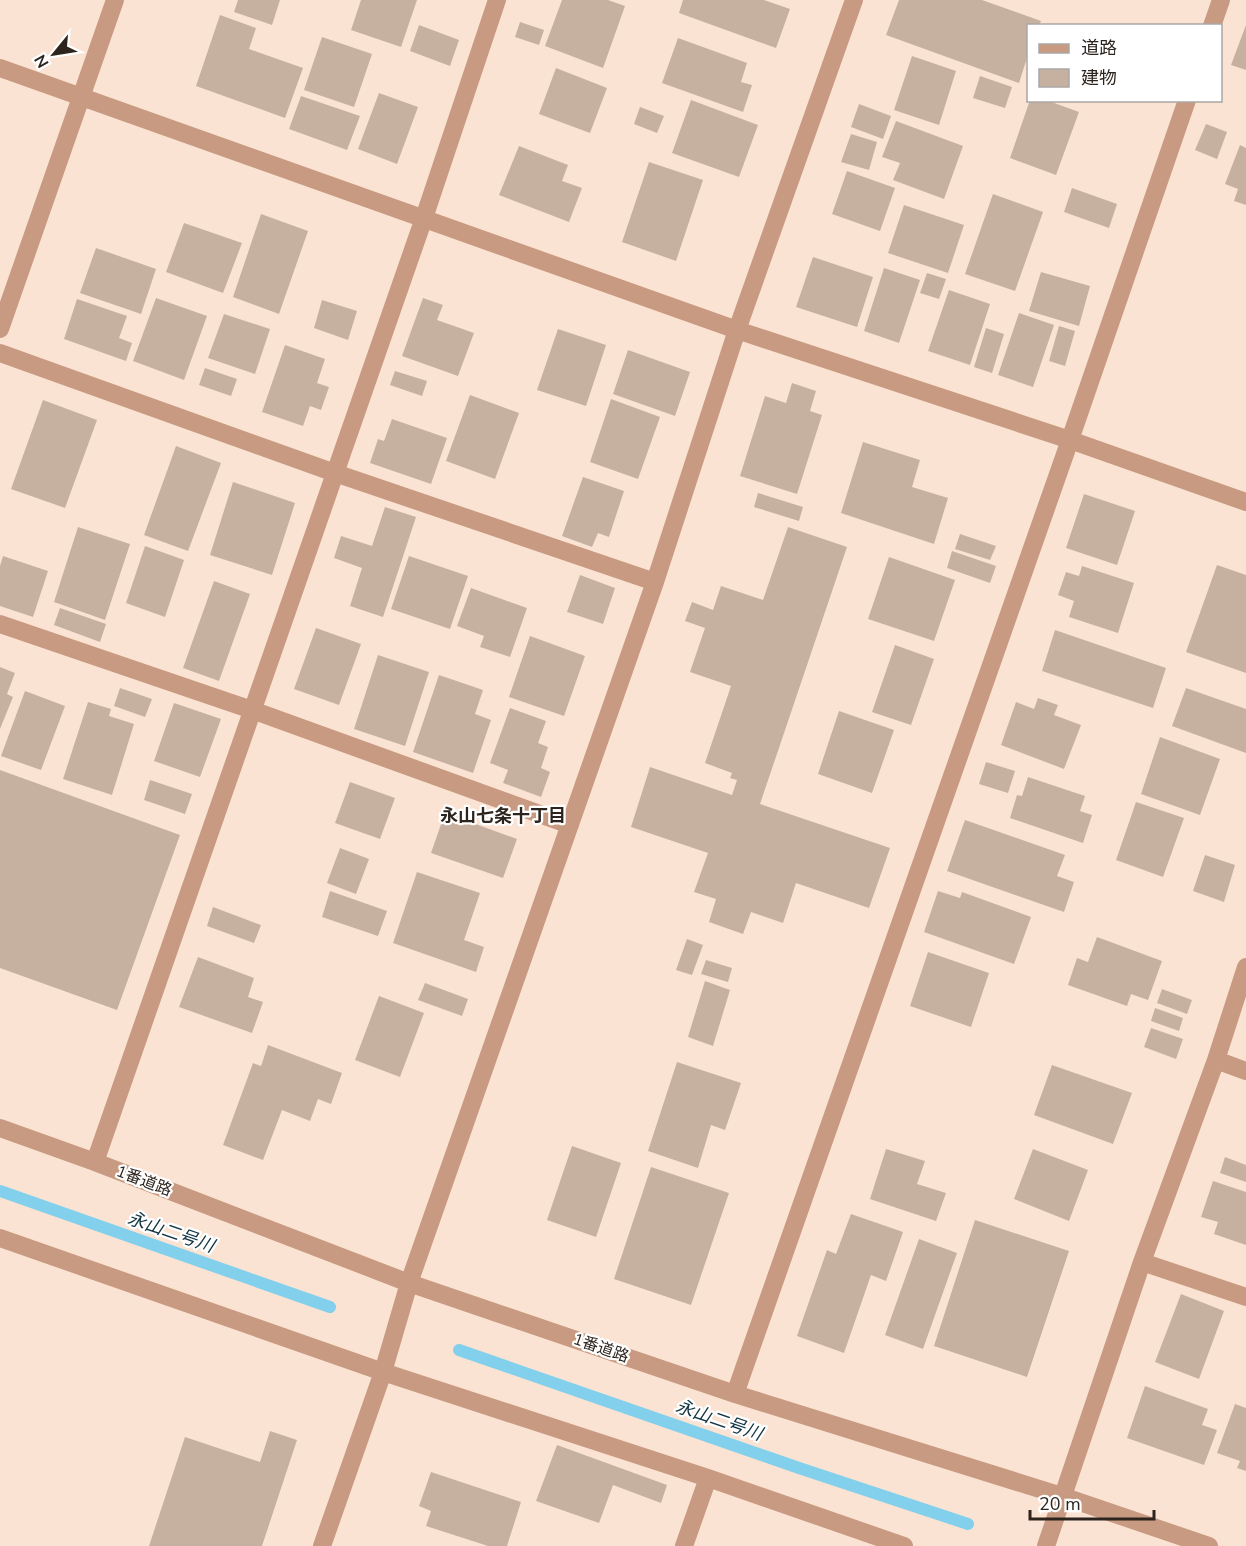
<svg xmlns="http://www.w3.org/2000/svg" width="1246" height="1546" viewBox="0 0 1246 1546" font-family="'Nunito Sans','Noto Sans JP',sans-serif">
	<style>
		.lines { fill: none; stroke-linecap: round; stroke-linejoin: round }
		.stream { stroke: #83d0ed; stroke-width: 12 }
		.building { fill: #c6b1a1 }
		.minor { stroke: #c89a81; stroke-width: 18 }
		.labels { text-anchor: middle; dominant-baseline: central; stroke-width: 4.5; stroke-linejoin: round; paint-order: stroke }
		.street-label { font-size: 16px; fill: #2d241e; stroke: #fff }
		.neighbourhood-label { font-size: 18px; font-weight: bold; fill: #2d241e; stroke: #fff }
		.water-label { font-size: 18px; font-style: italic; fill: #113542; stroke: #fff }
	</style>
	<rect width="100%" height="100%" fill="#fbe3d3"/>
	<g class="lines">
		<path class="stream" d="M0,1191L330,1307
			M459,1350L799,1468L968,1524"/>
	</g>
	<path class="building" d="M238,0H280L272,25L234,12Z
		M361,0H417L401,47L351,30Z
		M562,0H608L625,6L603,68L545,46Z
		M683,0H764L790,9L776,48L679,13Z
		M899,0H982L1041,21L1039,26H1028V55L1019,83L886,35Z
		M220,15L256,28L249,49L303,68L285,118L196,86Z
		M520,22L544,30L539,45L515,37Z
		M419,25L459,40L450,66L410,51Z
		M1246,25V70L1231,65Z
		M322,37L372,54L354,107L304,90Z
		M678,38L747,63L741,82L752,85L743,112L662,83Z
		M912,56L956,71L939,125L894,110Z
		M556,68L607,88L590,133L539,114Z
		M980,76L1012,87L1005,108L973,98Z
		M379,93L418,107L397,164L358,149Z
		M301,96L360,116L347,150L289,129Z
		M691,100L758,125L739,177L672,153Z
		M1030,100H1046L1079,112L1056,175L1010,158Z
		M859,104L891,116L883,139L851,127Z
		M640,107L664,116L657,133L634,124Z
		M896,121L963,146L944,199L893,180L900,163L882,157Z
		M1206,124L1227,132L1217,159L1195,150Z
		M851,134L877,142L869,170L841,162Z
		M1240,145L1246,148V205L1234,201L1238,189L1225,184Z
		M519,146L568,165L562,181L582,188L569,222L499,195Z
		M649,162L703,180L676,261L622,242Z
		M847,171L895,188L880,231L832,214Z
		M1072,188L1117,204L1109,228L1064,212Z
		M993,194L1043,212L1015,291L965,274Z
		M904,205L964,225L948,273L888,253Z
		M261,214L308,231L279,314L233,297Z
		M184,223L242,243L223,293L166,272Z
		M96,248L156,269L141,314L80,293Z
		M813,257L873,277L857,327L796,307Z
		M884,268L920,280L899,343L864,331Z
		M1041,272L1090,286L1079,326L1029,311Z
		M927,273L946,279L939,299L920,293Z
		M949,290L990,304L970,365L928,351Z
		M156,298L207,316L184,380L133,361Z
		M423,298L443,305L437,320L474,333L458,376L402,356Z
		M77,299L127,316L119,338L132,343L126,361L64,339Z
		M322,300L357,311L348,340L314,328Z
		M1019,313L1054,325L1033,387L998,375Z
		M224,314L270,329L255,374L208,358Z
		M1059,326L1075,331L1065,366L1049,361Z
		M986,328L1004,334L992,373L974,367Z
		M558,329L606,345L586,406L537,390Z
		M285,345L325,359L317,383L329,387L321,410L310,406L303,426L262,412Z
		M628,350L690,372L675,416L613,394Z
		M205,368L237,379L231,396L199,385Z
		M395,371L427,381L422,396L390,385Z
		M792,383L816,391L810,411L822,415L797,494L740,476L765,396L786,403Z
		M470,395L519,413L495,479L446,461Z
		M611,399L660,417L638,479L590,462Z
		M43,400L97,420L65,508L11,489Z
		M392,419L447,438L431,484L370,463L378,439L384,441Z
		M863,442L920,460L912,487L948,498L934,544L841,513Z
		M176,446L221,463L188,551L144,535Z
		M583,477L624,491L609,537L598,533L592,547L562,536Z
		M233,482L295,503L272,575L210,555Z
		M758,493L803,507L799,521L754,507Z
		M1084,494L1135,511L1117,565L1066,548Z
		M385,507L416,517L383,617L350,606L362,568L334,558L341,536L372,546Z
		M78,527L130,544L105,620L54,602Z
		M788,527L847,547L760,804L890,848L869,908L796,883L783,923L751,912L743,934L709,922L716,899L694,892L708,853L631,827L650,767L732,795L737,780L730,778L732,773L705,763L731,686L690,672L705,628L685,621L692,602L713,610L721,586L763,600Z
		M960,534L996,546L990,560L955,549Z
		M145,546L184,560L165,617L126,603Z
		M952,551L996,566L990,583L947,568Z
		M3,556L48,571L33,617L0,606V566Z
		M409,556L468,576L450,629L391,609Z
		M889,557L955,580L934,641L868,619Z
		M1217,565L1246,575V673L1186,652Z
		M1082,566L1134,583L1118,633L1069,617L1074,601L1058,595L1066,572L1079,576Z
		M580,575L615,588L603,624L567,612Z
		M214,581L250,594L219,681L183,668Z
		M471,588L527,608L510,657L480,647L484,636L457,626Z
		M60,608L106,624L100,642L54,625Z
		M316,628L361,644L339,705L294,689Z
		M1055,630L1166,668L1153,708L1042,671Z
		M530,636L585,656L564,716L509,697Z
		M895,645L934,659L911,725L872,712Z
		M378,655L429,672L405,746L354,729Z
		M0,667L15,673L7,694L13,697L0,729Z
		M439,675L483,690L475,714L491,720L473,773L413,752Z
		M120,688L152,699L145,717L114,706Z
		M1186,688L1246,709V753L1172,726Z
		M25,691L65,706L41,770L1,756Z
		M1038,698L1058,705L1054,715L1081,725L1064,769L1001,745L1016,702L1034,709Z
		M88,702L111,709L109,716L134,724L112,795L63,779Z
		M174,703L221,719L200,777L154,761Z
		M510,708L546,721L538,743L548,747L541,768L550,772L541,797L503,783L508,770L490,763Z
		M839,711L894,730L872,793L818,774Z
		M1160,737L1220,759L1200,815L1141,794Z
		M986,762L1015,771L1008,793L979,784Z
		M0,770L180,835L117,1010L0,968Z
		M1028,777L1085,796L1080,811L1092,815L1083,843L1010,818L1017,795L1022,796Z
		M150,780L192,794L185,814L144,800Z
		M350,782L395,798L380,839L335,823Z
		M1136,802L1184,818L1163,877L1116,860Z
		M447,807L472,815L470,822L517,839L503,878L431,853Z
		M965,820L1065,855L1057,876L1074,882L1064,912L947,871Z
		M340,848L369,859L356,894L327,883Z
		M1205,855L1235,865L1224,902L1193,891Z
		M417,872L480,893L464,940L484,947L476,972L393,943Z
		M330,891L387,911L378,936L322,917Z
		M938,891L960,898L962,892L1031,917L1014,964L924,932Z
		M213,907L261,925L254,943L207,926Z
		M1097,937L1162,961L1148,1000L1131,994L1127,1006L1068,985L1077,958L1088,962Z
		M687,939L703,945L692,975L676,970Z
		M928,952L989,973L971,1027L910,1006Z
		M198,957L254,978L248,997L263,1002L252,1033L179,1007Z
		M706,960L732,968L728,982L701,974Z
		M705,981L730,990L713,1046L688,1037Z
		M425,983L468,999L462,1016L418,1000Z
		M1162,989L1192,1000L1187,1014L1157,1003Z
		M379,996L424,1013L400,1077L355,1060Z
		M1155,1008L1183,1018L1179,1031L1151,1021Z
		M1151,1028L1183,1039L1176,1059L1144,1047Z
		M268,1045L342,1073L331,1104L318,1099L310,1121L282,1110L263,1160L223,1145L253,1063L261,1066Z
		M677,1062L741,1083L725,1130L711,1125L698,1168L648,1151Z
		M1052,1065L1132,1093L1113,1144L1034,1115Z
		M572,1146L621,1163L596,1237L547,1220Z
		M886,1149L925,1161L917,1184L946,1193L936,1221L870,1199Z
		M1033,1149L1088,1170L1069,1221L1014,1199Z
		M1225,1157L1246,1165V1182L1220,1173Z
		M651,1167L729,1193L691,1305L614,1279Z
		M1213,1181L1246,1192V1245L1214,1234L1218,1222L1201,1217Z
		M851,1214L903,1232L886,1281L871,1275L844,1353L797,1336L827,1250L836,1254Z
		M975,1220L1069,1251L1027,1377L934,1346Z
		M919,1239L957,1253L923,1349L885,1335Z
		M1181,1294L1224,1311L1199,1379L1155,1362Z
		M1145,1386L1208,1409L1202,1425L1217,1430L1204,1465L1127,1438Z
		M1235,1404L1246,1408V1471L1237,1468L1240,1461L1217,1453Z
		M270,1431L297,1440L262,1546H149L185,1437L260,1462Z
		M557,1445L667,1485L661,1503L613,1485L599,1523L536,1501Z
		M431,1472L521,1502L507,1546H488L426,1526L431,1511L419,1506Z"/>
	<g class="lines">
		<path class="minor" d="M1212,26L1221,0
			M0,68L737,330L1070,440L1246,502
			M0,329L115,0
			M0,353L335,473L655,582
			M0,624L252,710L570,825
			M1216,1060L1246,1071
			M0,1128L95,1162L409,1283L735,1394L1062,1496L1209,1546
			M95,1162L424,218L497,0
			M0,1238L383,1372L708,1478L904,1546
			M1142,1262L1246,1297
			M735,1394L1070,440L1187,100
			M322,1546L383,1372L409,1283L655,582L737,330L854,0
			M684,1546L708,1478
			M1046,1546L1142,1262L1216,1060L1246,967"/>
	</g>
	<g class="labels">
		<g class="street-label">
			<text transform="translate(144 1181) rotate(21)">1番道路</text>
			<text transform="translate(601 1348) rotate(19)">1番道路</text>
		</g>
		<g class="neighbourhood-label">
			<text x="503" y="816">永山七条十丁目</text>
		</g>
		<g class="water-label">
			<text transform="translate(171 1232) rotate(19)">永山二号川</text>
			<text transform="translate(719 1420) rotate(19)">永山二号川</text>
		</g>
	</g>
	<rect x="1027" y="24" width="195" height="78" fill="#ffffff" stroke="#aba7a5" stroke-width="1.5"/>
	<rect x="1039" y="44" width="30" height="9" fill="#c89a81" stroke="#aba7a5" stroke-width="1.5"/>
	<text x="1081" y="54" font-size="18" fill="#2d241e">道路</text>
	<rect x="1039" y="69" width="30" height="18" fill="#c6b1a1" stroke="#aba7a5" stroke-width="1.5"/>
	<text x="1081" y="84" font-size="18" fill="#2d241e">建物</text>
	<g transform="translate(54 54) rotate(240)" stroke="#ffffff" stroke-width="4.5" paint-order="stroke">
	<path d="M0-4.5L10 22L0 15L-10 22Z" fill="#2d241e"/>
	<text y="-9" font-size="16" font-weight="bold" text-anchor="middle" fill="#2d241e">N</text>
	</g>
	<path d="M1030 1510v9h124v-9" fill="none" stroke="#2d241e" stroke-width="3"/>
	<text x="1039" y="1510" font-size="18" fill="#2d241e" stroke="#ffffff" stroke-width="4.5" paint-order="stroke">20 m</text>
</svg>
